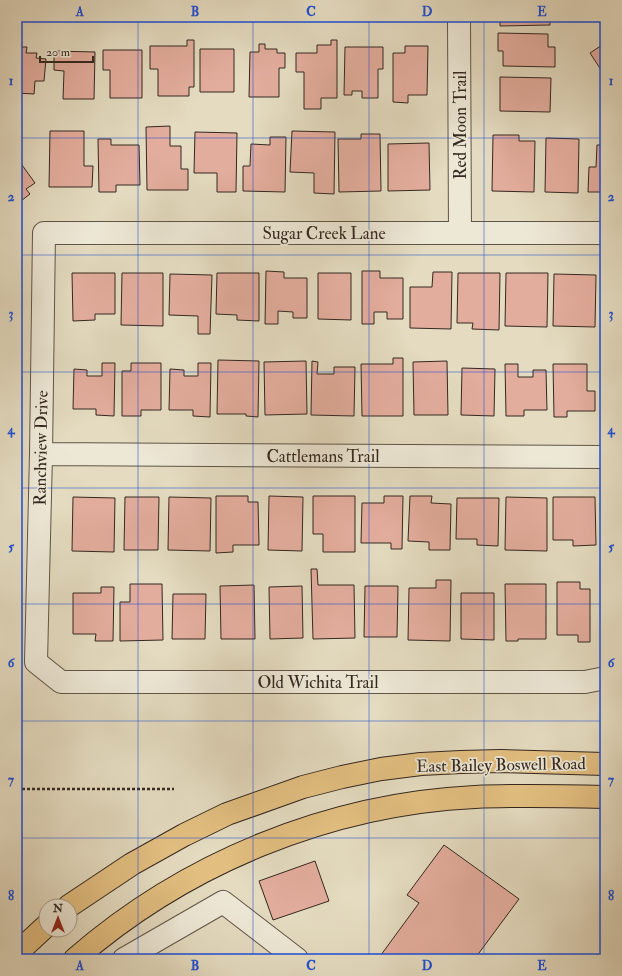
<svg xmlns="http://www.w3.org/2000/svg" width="622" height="976" viewBox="0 0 622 976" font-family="'IM FELL Double Pica',serif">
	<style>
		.building { fill: #e3ad9d; stroke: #342820 }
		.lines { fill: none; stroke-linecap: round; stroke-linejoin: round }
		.minor-casing { stroke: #605548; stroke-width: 24 }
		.major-casing { stroke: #342820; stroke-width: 24 }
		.path { stroke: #342820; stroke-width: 2.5; stroke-dasharray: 3 2; stroke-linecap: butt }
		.minor { stroke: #ede8d6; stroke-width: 22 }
		.major { stroke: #e2be80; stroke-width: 22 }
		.grid { fill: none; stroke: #1d4ed8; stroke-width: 1; stroke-opacity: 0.55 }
		.labels { text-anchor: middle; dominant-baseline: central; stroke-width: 3.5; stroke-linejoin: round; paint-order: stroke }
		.street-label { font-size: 17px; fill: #342820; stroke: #ede8d6 }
		.neatline { fill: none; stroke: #1d4ed8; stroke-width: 1.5 }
		.grid-label { font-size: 13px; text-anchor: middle; font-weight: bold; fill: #1d4ed8 }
	</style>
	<rect width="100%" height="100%" fill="#e4dbc0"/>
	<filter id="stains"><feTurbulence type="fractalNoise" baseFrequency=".005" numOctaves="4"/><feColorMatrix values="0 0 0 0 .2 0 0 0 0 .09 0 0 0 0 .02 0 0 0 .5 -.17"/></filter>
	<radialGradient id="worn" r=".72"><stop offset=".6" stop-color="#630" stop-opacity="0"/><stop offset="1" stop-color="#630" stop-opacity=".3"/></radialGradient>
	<path class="building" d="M500,17H550V25L500,26Z
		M498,33L548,34V47H555V67L503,66V51H498Z
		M187,40H194V87H189V96H158V69H150V46H187Z
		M331,40H337V98H321V109H304V72H296V53H317V45H331Z
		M605,43V76L590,53Z
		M259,44H265V49H277V53H285V68H279V97H249L250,52H259Z
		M405,46H428L427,95H408V103L393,102V53H405Z
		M17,47H27L26,53H37L36,58L46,59L44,81H35L34,94L17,93Z
		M345,47H383V69H378V98H362V91H352V95H344Z
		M200,49H234V92H200Z
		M103,50H142V98H110V70H103Z
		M54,51L95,52L94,99H63L64,71L54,70Z
		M500,77L551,78L550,112L500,111Z
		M170,126V146H181V169H188V190H147L146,127Z
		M50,131H84V166H93L92,187H49Z
		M292,131L335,132L334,194L314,193V173L290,172Z
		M195,132L237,133L236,192H217V173H194Z
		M361,134H380L381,191L339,192L338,139H361Z
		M493,135H519V141H535L534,192L492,191Z
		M270,137H286L285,192L243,191V166H250L251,144L270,145Z
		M546,138L579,139L578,193L545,192Z
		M98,139H111V145H139L140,185H116V192H99Z
		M429,143L430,190L388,191V144Z
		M597,145H605V192H588L589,167H596Z
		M17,158L35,183L26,189L30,194L17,204Z
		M266,271L284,272V278H307V318H293V312L278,311V324H265Z
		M362,271H380V278H403V319H387V312H374V324H362Z
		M433,272H452L451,329L410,328V287H432Z
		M72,273H115V314H95V320L73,321Z
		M122,273H163V326L121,325Z
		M217,273H259V321L237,320V315L216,314Z
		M318,273H351V320L318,319Z
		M458,273H500L499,330L472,329L473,323H457Z
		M506,273H548L547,327L505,326Z
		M170,274L212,275L210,334H198V316L169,315Z
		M554,274L596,275L595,327L553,326Z
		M393,358H403V416H362L361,364H393Z
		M218,360L259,361L258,417L246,416V414H217Z
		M306,361L307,414L265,415L264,362Z
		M312,361L318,362L317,374H334V367H355L354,416L311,415Z
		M447,361L448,415H414L413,362Z
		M102,363H115L114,416L96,415V409H73L74,369L87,370V376H102Z
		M131,363H161V410H141V416H122V371H131Z
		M198,363H211L210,417L193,416V410H169L170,369L184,370V376H198Z
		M505,364H518V377H533V370H546L547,410H524V416H506Z
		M553,364H587V391H595V411H567V417H554Z
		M462,368L495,369L494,416L461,415Z
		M216,496H248V502H258L259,545H233V552L216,553Z
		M269,496L303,497L302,551L268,550Z
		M313,496H355V552H323V534H313Z
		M384,496H403L402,549H391V543H361L362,503H384Z
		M410,496H432L431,503L451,504L450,550H429V542L408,541Z
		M73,497L115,498L114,552L72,551Z
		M125,497H159L158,550H124Z
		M169,497L211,498L210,551L168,550Z
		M506,497L547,498V551L505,550Z
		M553,497H595L596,545L573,546V540H553Z
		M457,498H499L498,546L477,545V539H456Z
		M311,569H317L318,585H354L355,638L313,639Z
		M436,580H451L450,641L408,640L409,588H436Z
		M557,582H580V589H590V642H578V635H557Z
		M130,584H162L163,640L120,641V602H130Z
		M505,584H546V639H518V641H506Z
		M254,585L255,639H221L220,586Z
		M302,586L303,638L270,639L269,587Z
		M365,586H398L397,637H364Z
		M101,587H114L113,641H95L96,634H73V593H101Z
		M461,593H494V640L461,639Z
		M173,594H206L205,639H172Z
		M444,845L519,899L476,957L479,959H378L419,903L407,895Z
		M315,861L329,901L273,920L259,881Z"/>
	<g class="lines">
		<g class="minor-casing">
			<path id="minor" d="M459,17L460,233
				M605,233H44L41,454L36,662L61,682H585L605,678
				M41,454L605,457
				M124,959L223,902L297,959"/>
		</g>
		<g class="major-casing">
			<path id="major" d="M69,906L132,864L184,835L227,814L303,787L342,777L381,769L421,764L461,762L501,761L605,764
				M17,953L46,926
				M75,959C185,863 329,804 475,797C518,795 562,796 605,797"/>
		</g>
		<path class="path" d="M17,789H174"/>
		<use href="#minor" class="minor"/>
		<use href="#major" class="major"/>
	</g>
	<path class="grid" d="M138,17V959M253,17V959M369,17V959M484,17V959M17,138H605M17,255H605M17,372H605M17,488H605M17,604H605M17,721H605M17,838H605"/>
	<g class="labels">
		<g class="street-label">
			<text transform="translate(460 125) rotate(-90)">Red Moon Trail</text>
			<text x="324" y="233">Sugar Creek Lane</text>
			<text transform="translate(41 448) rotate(-89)">Ranchview Drive</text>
			<text x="323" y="456">Cattlemans Trail</text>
			<text x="318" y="682">Old Wichita Trail</text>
			<text transform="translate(501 765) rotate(-1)">East Bailey Boswell Road</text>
		</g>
	</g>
	<rect width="622" height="976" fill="none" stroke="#e4dbc0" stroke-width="44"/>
	<g transform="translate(58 918)"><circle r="19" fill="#ede8d6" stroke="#a39b8d"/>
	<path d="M0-3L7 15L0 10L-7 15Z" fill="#8f2418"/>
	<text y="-6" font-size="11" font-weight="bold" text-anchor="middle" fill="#342820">N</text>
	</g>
	<path d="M40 56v6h53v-6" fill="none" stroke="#342820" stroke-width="2"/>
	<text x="46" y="56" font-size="12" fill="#342820" stroke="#ede8d6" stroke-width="3" paint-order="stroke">20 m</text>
	<rect x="22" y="22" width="578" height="932" class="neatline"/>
	<g class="grid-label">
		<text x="80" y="16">A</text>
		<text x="195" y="16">B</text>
		<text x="311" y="16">C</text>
		<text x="427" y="16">D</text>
		<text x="542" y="16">E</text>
		<text x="11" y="85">1</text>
		<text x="611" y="85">1</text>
		<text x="11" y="201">2</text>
		<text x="611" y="201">2</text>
		<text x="11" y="318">3</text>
		<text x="611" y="318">3</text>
		<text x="11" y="434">4</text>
		<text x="611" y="434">4</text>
		<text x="11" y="551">5</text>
		<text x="611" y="551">5</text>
		<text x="11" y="667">6</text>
		<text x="611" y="667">6</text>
		<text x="11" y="784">7</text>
		<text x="611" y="784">7</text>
		<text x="11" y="900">8</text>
		<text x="611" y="900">8</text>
		<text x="80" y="970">A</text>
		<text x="195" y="970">B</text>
		<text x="311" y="970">C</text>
		<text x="427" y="970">D</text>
		<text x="542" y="970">E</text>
	</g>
	<rect width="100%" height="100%" filter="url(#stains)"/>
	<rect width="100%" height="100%" fill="url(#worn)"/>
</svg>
